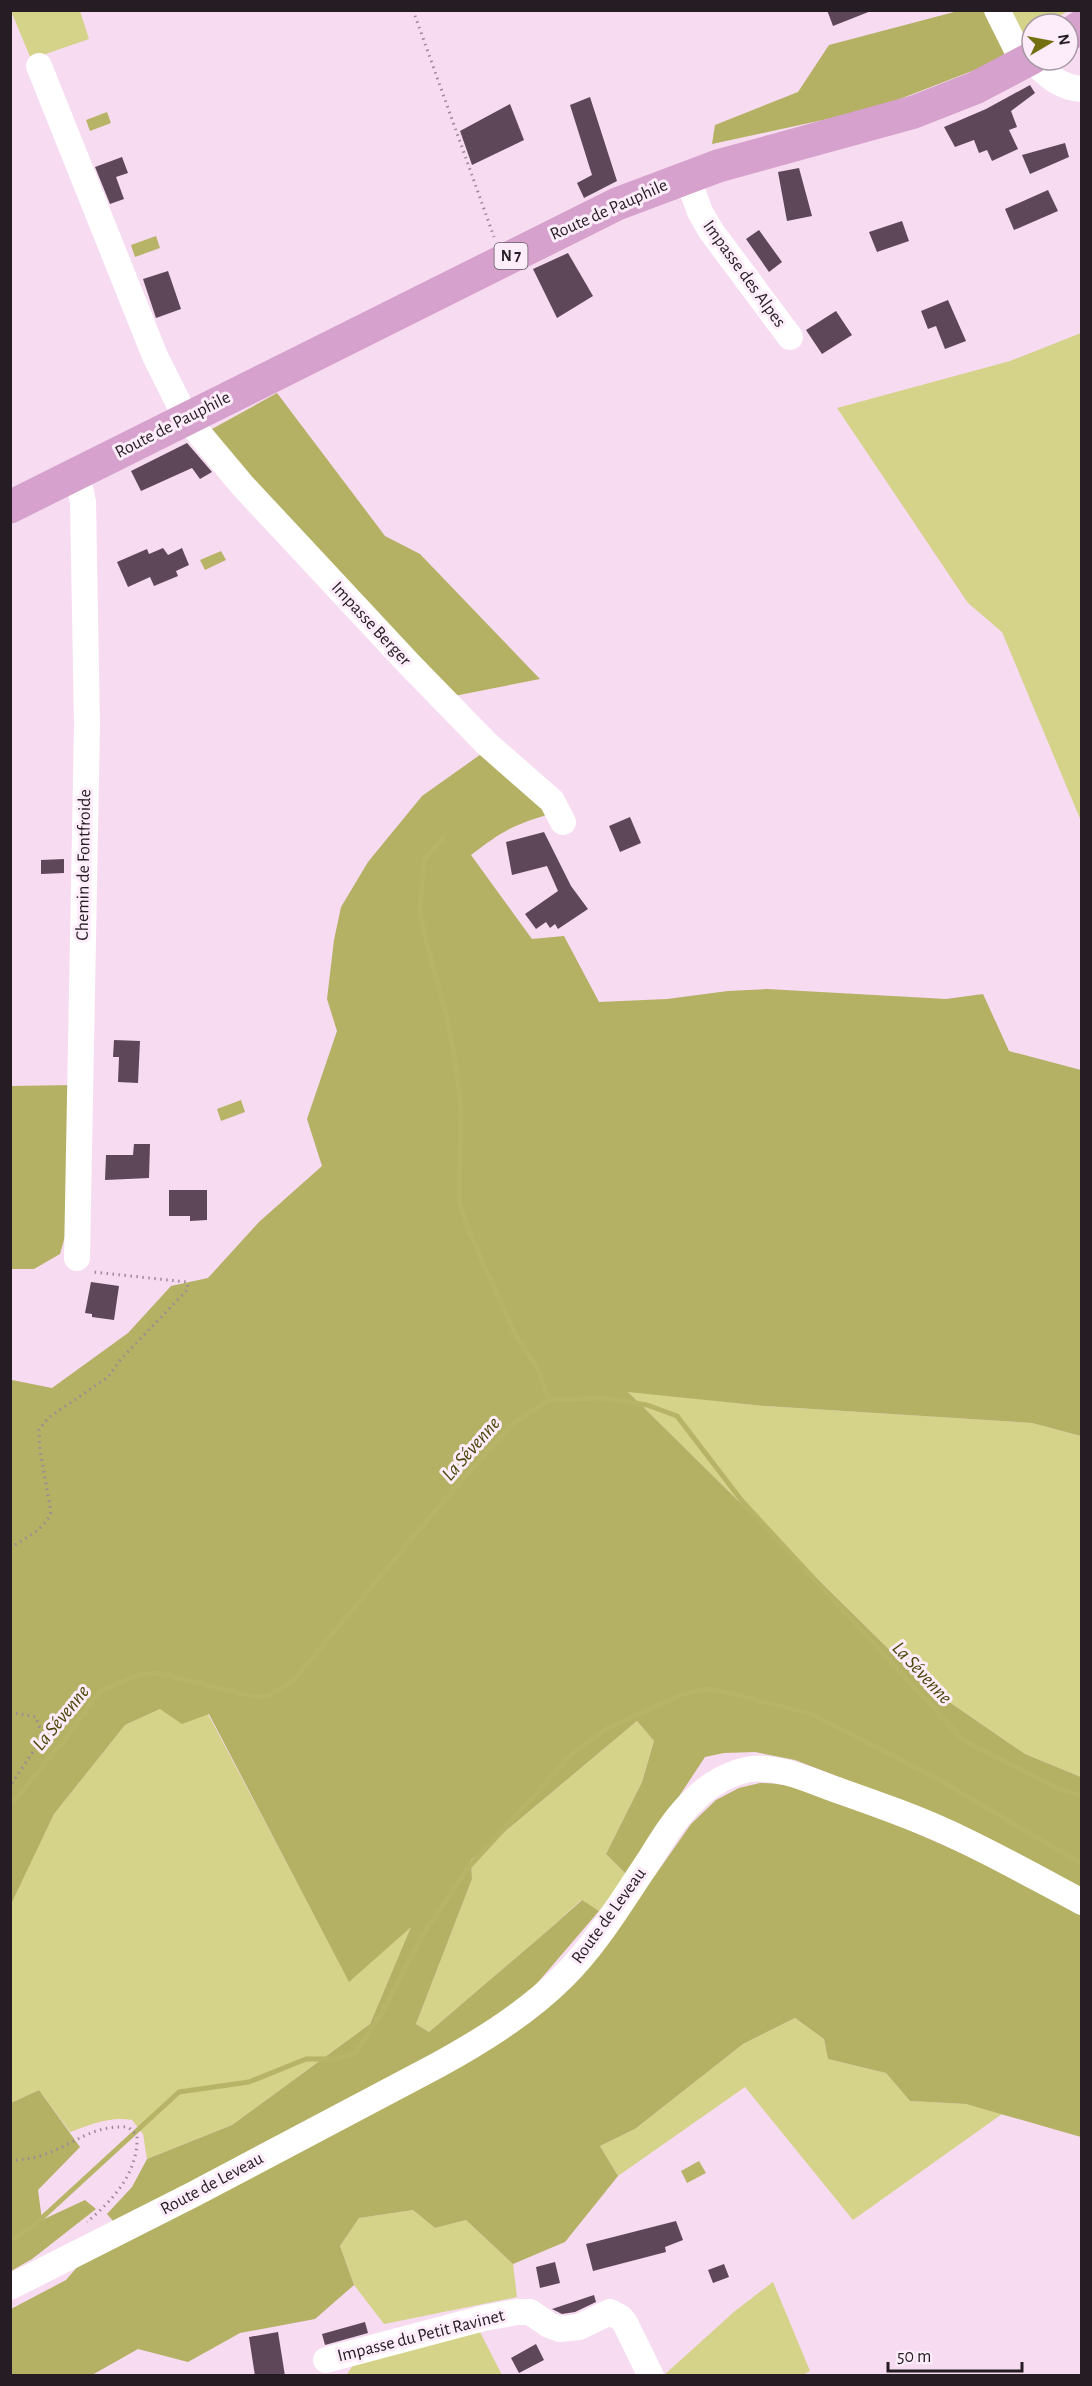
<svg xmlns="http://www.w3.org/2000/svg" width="1092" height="2386" viewBox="0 0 1092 2386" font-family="'Alegreya Sans',sans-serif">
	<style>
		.green { fill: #d5d289 }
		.forest { fill: #b4b064 }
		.water { fill: #b7b468 }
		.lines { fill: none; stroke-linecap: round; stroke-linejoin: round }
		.stream { stroke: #b7b468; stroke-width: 5 }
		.building { fill: #5e4758 }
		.path { stroke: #9d8998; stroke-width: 3; stroke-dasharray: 1.5 4.5; stroke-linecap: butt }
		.minor { stroke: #fff; stroke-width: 26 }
		.major { stroke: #d6a1cc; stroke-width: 33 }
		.labels { text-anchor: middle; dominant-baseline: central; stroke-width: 6; stroke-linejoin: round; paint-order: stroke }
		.shield { fill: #fdecf9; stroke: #665b64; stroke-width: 1.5 }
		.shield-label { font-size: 16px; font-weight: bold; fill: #261d24 }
		.street-label { font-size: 18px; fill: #261d24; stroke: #fdecf9 }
		.water-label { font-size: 20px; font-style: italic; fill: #4b480b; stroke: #fdecf9 }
	</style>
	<rect width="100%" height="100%" fill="#f7dbf0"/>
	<path class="green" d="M11,11H80L89,39L31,59Z
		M1006,11H1068L1046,24H1032V33L1021,40Z
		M1081,333V821L1002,632L968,603L837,408L1010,361Z
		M627,1391L765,1406L1032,1423L1081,1436V1777L1025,1754L926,1686Z
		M160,1709L208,1714L349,1981L412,1925L370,2024L232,2125L147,2159L143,2134L132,2120C110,2116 90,2125 70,2132L39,2090L11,2103L10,1904L54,1814L125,1725Z
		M637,1721L654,1741L642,1782L606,1854L627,1875L599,1911L581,1900L553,1926L429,2032L416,2024L472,1879L471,1860Z
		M795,2018L824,2039L828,2059L886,2073L910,2101L966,2104L1002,2114L853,2220L745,2087L618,2176L600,2146L635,2129L743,2044Z
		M413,2210L435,2228L466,2220L513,2264L517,2297L384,2324L354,2285L340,2246L359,2218Z
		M773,2282L810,2371L801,2376H663L735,2311Z
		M480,2332L502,2375L346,2376L353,2365Z"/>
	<path class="forest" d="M958,11H986L1005,55L998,61L892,102L846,115L712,144L715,125L798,92L829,45Z
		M277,393L385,536L420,554L540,679L449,697L215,441L212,429Z
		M484,752L551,814C514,824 501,832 471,855L532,939L564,936L599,1002L667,999L728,991L767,989L946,999L983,994L1009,1051L1081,1070V1436L1032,1423L765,1406L628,1392L926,1686L1025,1754L1081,1777V1890L956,1822L795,1760L755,1752L724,1753L705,1757L627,1875L606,1854L642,1782L654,1741L637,1721L471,1860L472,1879L416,2024L429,2032L553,1926L582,1900L599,1911L533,1988L489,2024L114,2222L107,2214L132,2187L147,2159L232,2125L370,2024L411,1927L349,1982L209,1714L182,1724L160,1709L125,1725L54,1814L11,1904V1381L12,1380L52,1388L128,1333L171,1286L208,1278L259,1222L322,1166L307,1119L337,1031L327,999L334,940L341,907L368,862L422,796Z
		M74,1085L68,1226L60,1254L34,1269H11L10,1086Z
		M760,1783C801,1783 836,1800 873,1815C945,1844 1012,1877 1081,1912V2137L966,2104L910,2101L886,2073L828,2059L824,2039L795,2018L743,2044L635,2129L600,2146L618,2176L565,2242L513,2264L466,2220L435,2228L413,2210L359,2218L340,2246L354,2285L315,2319L240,2333L188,2362L138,2349L92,2375L11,2376V2309L66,2280L79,2265L598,1957L691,1824L716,1800L739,1788Z
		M39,2090L80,2147L38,2190L42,2220L85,2200L96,2209L32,2259L11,2271V2103Z"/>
	<path class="water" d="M107,112L111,123L90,131L86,120Z
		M156,236L160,248L135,257L131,245Z
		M221,551L226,560L205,570L200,560Z
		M241,1100L245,1112L221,1121L217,1109Z
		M699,2161L706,2173L687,2183L681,2171Z"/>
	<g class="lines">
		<path class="stream" d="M443,838L424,860L420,910L423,929L447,1018L457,1073L461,1112L459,1201L468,1229L516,1336L537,1367L549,1400
			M10,1806L65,1739L100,1691L139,1675L158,1673L256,1697L268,1696L293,1681L435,1511L511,1425L549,1400L603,1398L647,1405L677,1416L742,1501L963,1740L1057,1788L1082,1796
			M10,2240L32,2227L179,2092L249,2082L306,2059H338L356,2052L380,2016L422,1936L467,1869L573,1753L606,1729L683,1694L706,1689L721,1691L812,1714L934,1777L1082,1864"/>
	</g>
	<path class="building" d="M827,10H871V11L833,26Z
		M1030,85L1035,93L1011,111L1017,127L1009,130L1018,149L992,161L987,150L979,153L974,140L955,147L944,127L986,109Z
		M590,97L617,181L584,198L577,183L592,175L570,105Z
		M510,104L524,140L472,165L460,131Z
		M1065,143L1069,157L1030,174L1022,155Z
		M122,157L128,173L116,177L124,199L110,204L95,167Z
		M799,168L812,216L787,221L778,172Z
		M1048,190L1058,211L1014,230L1005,209Z
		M902,221L909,241L877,252L869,232Z
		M759,230L782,262L769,272L746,239Z
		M568,253L593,296L557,318L533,269Z
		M168,271L181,309L156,318L143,279Z
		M948,300L966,341L945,349L936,326L928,329L921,311Z
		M836,311L852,335L822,354L806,330Z
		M187,443L212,472L200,479L192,468L141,491L131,471Z
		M163,548L168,555L182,548L189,565L176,571L178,576L154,586L150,577L128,587L117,562L147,549L149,554Z
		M630,817L641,843L620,852L609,826Z
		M544,832L571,886L588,909L558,929L555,924L550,928L546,922L536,929L525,914L558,891L547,866L512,875L506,842Z
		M64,859V873L41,874V860Z
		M114,1040L140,1041L138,1083L118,1082L119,1057H113Z
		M134,1144H150L149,1178L105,1180L106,1155H133Z
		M169,1190H207V1220L190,1221V1216H169Z
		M91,1282L119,1286L114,1320L92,1317V1314L85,1313Z
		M676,2221L683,2240L665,2247L666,2252L593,2271L586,2244Z
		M555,2262L560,2283L540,2288L536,2267Z
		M724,2264L729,2277L713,2283L708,2270Z
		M594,2295L596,2302L575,2312L562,2314L552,2309Z
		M365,2322L368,2333L325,2345L322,2334Z
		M278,2332L285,2376H255L249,2337Z
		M536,2344L544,2360L519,2373L511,2358Z"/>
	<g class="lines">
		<path class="path" d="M413,10L494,237
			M10,1548C25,1538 46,1529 51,1512L40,1450L39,1430L48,1418L108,1377L121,1359L188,1289L187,1282L93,1272
			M10,1712L36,1717L43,1737L10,1786
			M10,2161C21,2159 33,2159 43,2155C75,2144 91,2125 128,2127L137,2135C139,2172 113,2200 87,2222"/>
		<path class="minor" d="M997,10L1017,50L1032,60
			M1032,60C1046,75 1061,88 1082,89
			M39,66L155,356L186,418L243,486L410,665L487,744L552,801L563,822
			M687,176L700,212L711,231L790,337
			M77,1258L87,725L83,502L77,473
			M10,2287L194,2194L438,2065C483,2040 527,2013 564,1976C598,1942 623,1899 650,1859C663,1838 677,1815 696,1798C710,1784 731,1772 751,1769C780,1766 809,1780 834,1789C874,1803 915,1817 953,1835C996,1855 1039,1879 1082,1902
			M326,2360L484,2318L517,2312H530L549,2325L560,2329L579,2327L610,2312L621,2318L625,2323L651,2376"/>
		<path class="major" d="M1068,35L1082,26
			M10,507L617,204L718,166L914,112L975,88L1032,58"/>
	</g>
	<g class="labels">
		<rect class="shield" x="494.5" y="243" width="33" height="26" rx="4.5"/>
		<g class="shield-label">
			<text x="511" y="256">N 7</text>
		</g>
		<g class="street-label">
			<text transform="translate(609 210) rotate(-24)">Route de Pauphile</text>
			<text transform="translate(744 274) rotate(54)">Impasse des Alpes</text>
			<text transform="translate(173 425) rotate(-27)">Route de Pauphile</text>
			<text transform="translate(371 624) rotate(47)">Impasse Berger</text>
			<text transform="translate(84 865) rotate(-89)">Chemin de Fontfroide</text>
			<text transform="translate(609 1916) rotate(-54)">Route de Leveau</text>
			<text transform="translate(212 2184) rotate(-28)">Route de Leveau</text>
			<text transform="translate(421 2336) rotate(-14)">Impasse du Petit Ravinet</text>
		</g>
		<g class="water-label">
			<text transform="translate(471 1449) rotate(-49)">La Sévenne</text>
			<text transform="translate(922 1673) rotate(47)">La Sévenne</text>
			<text transform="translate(61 1718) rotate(-51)">La Sévenne</text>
		</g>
	</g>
	<rect width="1092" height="2386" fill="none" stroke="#261d24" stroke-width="24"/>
	<g transform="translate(1050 42) rotate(80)"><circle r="28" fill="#fdecf9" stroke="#a799a4" stroke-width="1.5"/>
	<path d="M0-4.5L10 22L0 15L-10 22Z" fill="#747011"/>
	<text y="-9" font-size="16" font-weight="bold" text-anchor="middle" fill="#261d24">N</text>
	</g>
	<path d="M888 2362v9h134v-9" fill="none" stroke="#261d24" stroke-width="3"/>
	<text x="897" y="2362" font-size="18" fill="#261d24" stroke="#fdecf9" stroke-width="4.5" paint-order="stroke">50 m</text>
</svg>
